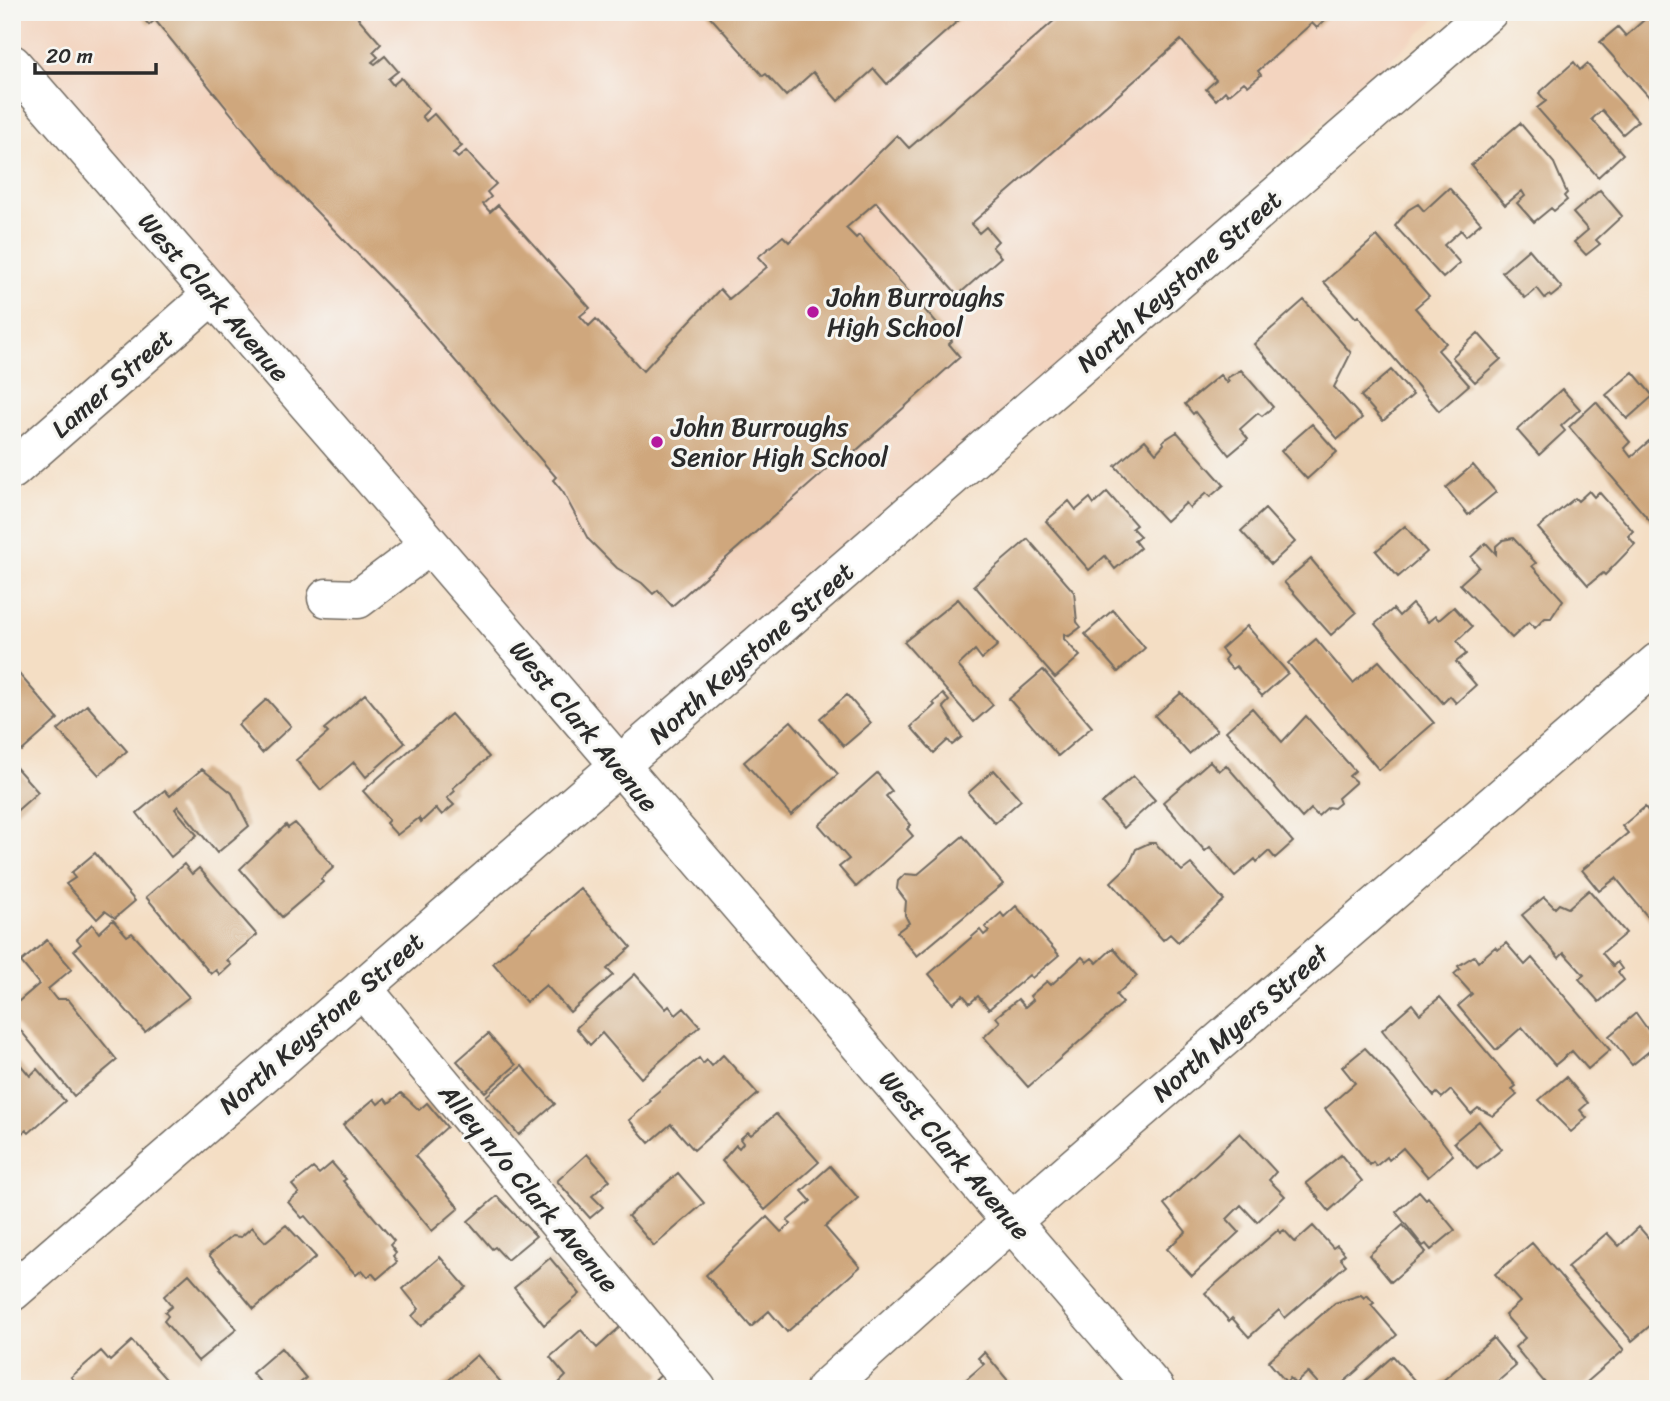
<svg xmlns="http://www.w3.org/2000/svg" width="1670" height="1401" viewBox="0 0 1670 1401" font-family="Sriracha,sans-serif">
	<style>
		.built { fill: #f3d4bf }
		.building { fill: #cfa77d }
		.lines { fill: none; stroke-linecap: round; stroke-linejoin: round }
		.minor-casing { stroke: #716a61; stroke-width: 41 }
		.minor { stroke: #fff; stroke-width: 38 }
		.poi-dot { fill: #b5179e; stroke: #f6f6f2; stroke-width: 2.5 }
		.labels { text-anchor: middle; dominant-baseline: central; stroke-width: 6; stroke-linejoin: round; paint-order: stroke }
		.street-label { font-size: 26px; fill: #2b2b2b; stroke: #f6f6f2 }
		.poi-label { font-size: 26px; fill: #2b2b2b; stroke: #f6f6f2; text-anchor: start }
	</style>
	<rect width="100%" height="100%" fill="#f6f6f2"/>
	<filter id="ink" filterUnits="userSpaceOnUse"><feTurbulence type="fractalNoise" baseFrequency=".0143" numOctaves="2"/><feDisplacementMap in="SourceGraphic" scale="14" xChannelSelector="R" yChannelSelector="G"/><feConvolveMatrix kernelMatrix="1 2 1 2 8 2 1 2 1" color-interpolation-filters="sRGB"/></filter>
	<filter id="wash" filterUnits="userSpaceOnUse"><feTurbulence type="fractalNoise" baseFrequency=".00686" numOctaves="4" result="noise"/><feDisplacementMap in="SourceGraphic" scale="28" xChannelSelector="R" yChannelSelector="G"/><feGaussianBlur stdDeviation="1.57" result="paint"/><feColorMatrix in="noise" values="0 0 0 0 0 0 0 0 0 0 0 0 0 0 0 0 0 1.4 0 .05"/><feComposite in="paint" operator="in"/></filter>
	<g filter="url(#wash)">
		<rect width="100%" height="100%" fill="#f4dec4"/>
		<path class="built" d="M12,12H1443L619,768L12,64Z"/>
		<g id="blocks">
			<path class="building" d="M138,12H353L381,44L373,52L378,57L372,62L375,64L385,56L398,71L388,79L393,85L401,78L429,109L422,116L426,121L434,114L462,146L453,153L458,158L466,151L496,184L487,192L491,197L483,204L490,212L498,205L590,308L580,316L589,326L596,319L643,371L720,289L729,299L767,267L758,257L783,236L789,242L897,135L909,148L1064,12H1326L1329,16L1317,28L1312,23L1258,71L1261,75L1248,86L1244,82L1228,95L1225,91L1216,100L1206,89L1216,80L1181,40L971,224L979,233L986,227L998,241L992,247L1001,257L958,295L876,202L846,228L856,238L859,235L952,341L949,344L960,357L847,459L843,455L672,606L658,590L653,594L642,583L617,568L588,539L563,492L553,480L556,477L407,305L280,174L155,20L149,25Z
				M706,12H968L887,84L874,69L838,101L813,72L786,96L766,74L763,76Z
				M1653,12H1658V107L1600,42L1618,27L1626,36Z
				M1574,62L1580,70L1587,64L1638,121L1623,134L1602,110L1592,119L1623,154L1598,177L1537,108L1546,101L1539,93Z
				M1520,123L1554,163L1567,193L1564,196L1567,200L1554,211L1551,208L1534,222L1517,203L1525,196L1522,191L1505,205L1471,165Z
				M1449,188L1481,223L1466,236L1461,230L1444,245L1460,263L1443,278L1395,226L1408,210L1418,204L1424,211Z
				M1600,190L1622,216L1596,240L1600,244L1586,255L1574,242L1588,230L1573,213Z
				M1377,236L1429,296L1415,308L1446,343L1438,350L1469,385L1439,411L1358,316L1356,318L1324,282Z
				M1529,249L1562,288L1551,297L1549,295L1545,298L1537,288L1525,298L1502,272Z
				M1304,300L1351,353L1334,387L1362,418L1338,439L1254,344Z
				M1478,333L1501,359L1475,382L1452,357Z
				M1241,370L1273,407L1262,416L1258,413L1240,429L1248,439L1229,455L1195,412L1193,414L1185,404L1220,375L1227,383L1229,381L1227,378Z
				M1391,370L1413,395L1383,421L1361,396Z
				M1633,372L1653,396L1627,419L1606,395Z
				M1562,389L1580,409L1561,426L1565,431L1539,455L1517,430Z
				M1596,402L1630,442L1624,448L1631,457L1649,441L1658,452V524L1655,527L1569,427Z
				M1312,424L1337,452L1307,479L1281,451Z
				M1177,432L1224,485L1210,497L1206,493L1190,508L1186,503L1166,521L1115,466L1145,440L1156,453L1164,444L1163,441Z
				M1473,465L1496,492L1468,515L1446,488Z
				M1589,491L1594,497L1599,492L1633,531L1628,536L1635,544L1605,575L1603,573L1588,585L1538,528L1575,498L1578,501Z
				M1107,492L1136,525L1132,528L1140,536L1134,540L1140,548L1115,569L1105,556L1089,570L1046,521L1069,501L1076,510L1090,498L1094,504Z
				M1265,509L1295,542L1271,564L1241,531Z
				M1405,526L1427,552L1398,577L1376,551Z
				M1513,538L1536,563L1532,566L1563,600L1551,618H1545L1535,628L1529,622L1512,638L1460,584L1479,567L1471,557L1486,543L1496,554V546L1503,540Z
				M1028,539L1074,592L1077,622L1081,627L1069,636L1064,634V639L1080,656L1055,678L974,585Z
				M1311,559L1356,613L1331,635L1284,582Z
				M958,599L998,645L982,659L975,650L958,666L993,705L974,722L904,642Z
				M1412,604L1428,622L1435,616L1439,620L1454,607L1472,627L1457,641L1466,654L1456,662L1476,685L1456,703L1450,696L1443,703L1375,624L1393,609L1399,616Z
				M1113,610L1145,648L1118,672L1085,634Z
				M1247,626L1288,673L1262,696L1236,666L1232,669L1224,660L1227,656L1221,649Z
				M1316,639L1353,683L1379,661L1434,723L1379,770L1288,663Z
				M12,666L58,719L22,751L12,745Z
				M1043,670L1092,727L1058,756L1009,699Z
				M1181,693L1217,730L1189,754L1155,716Z
				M365,694L405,743L366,777L354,762L321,790L296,760L328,733L324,729Z
				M943,694L949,701L943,707L962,737L952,745L948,740L934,753L911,727L935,705L933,703Z
				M847,695L871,723L844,746L820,718Z
				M267,699L291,726L262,753L238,725Z
				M87,705L127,751L99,775L58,730Z
				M1252,708L1282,742L1306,716L1355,771L1349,776L1356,782L1338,798L1340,803L1334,808L1328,807L1318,816L1311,809L1302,818L1226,731Z
				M451,714L489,757L453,788L455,791L447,798L454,805L442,815L436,808L421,822L419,818L397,835L386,823L389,820L363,791Z
				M791,721L838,774L791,815L744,762Z
				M1210,761L1219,771L1226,765L1293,842L1275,858L1269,851L1257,862L1255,859L1235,876L1210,847L1205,851L1163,802Z
				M12,763L38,792L12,815Z
				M202,769L232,793L249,826L217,853L178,806L175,809L197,835L171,857L137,813L165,790L170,796Z
				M994,770L1021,800L995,823L968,793Z
				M877,773L892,791L886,796L911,825L907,829L913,836L856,887L839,867L849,859L819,825Z
				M1133,776L1155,800L1124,828L1102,803Z
				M1645,807L1658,823V916L1651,921L1616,878L1599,891L1582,870L1628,833L1622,826Z
				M295,823L334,867L321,879L323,882L282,917L240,869L286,825L288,828Z
				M963,836L1003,884L917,956L897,932L909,923L905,915L906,901L897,889L898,881L905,874L917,875Z
				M1149,843H1155L1182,871L1191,864L1224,900L1178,942L1170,934L1163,940L1111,882L1129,865L1136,849Z
				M95,853L135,901L115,918L105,911L97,919L66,884L75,878L71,873Z
				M184,864L192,874L199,868L257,935L227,960L231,965L220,975L216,970L211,974L146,897Z
				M580,888L631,947L607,969L613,975L570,1012L546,985L526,1002L493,963Z
				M1589,890L1626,933L1602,953L1613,966L1617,962L1622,969L1618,972L1624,980L1599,1002L1579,979L1584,975L1564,953L1559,958L1522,915L1544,897L1555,908L1559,904L1568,908Z
				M1016,906L1059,955L1032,978L1029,975L989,1009L978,996L970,1003L963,995L953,1003L929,974L980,930L984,935L989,931L985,927L1001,913L1004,917Z
				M113,920L127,936L132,933L189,997L145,1032L74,950L81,944L77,939L92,924L99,933Z
				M47,940L72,969L48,989L56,999H68L117,1060L74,1096L12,1020V1007L39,984L21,962Z
				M1506,943L1525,965L1532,958L1610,1050L1588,1069L1572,1051L1555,1065L1522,1027L1496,1050L1458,1006L1472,994L1454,974L1460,969L1458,966L1474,956L1478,962L1495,947L1498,950Z
				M1113,948L1137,976L1116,995L1123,1003L1028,1087L984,1037L1000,1022L996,1017L1018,999L1025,1007L1033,1000L1030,996L1047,981L1051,985L1082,957L1087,962L1092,958L1097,963Z
				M635,974L666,1009L669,1006L676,1015L684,1008L700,1026L641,1078L602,1033L590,1045L576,1028Z
				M1440,997L1516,1086L1512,1089L1517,1095L1493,1116L1478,1108L1471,1114L1451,1090L1442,1098L1437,1093L1434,1096L1382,1030L1412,1004L1420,1014Z
				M1636,1013L1658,1044L1632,1065L1609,1036Z
				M488,1034L516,1065L485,1092L457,1061Z
				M1365,1048L1394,1079L1453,1155L1428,1177L1403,1148L1389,1160L1387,1157L1376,1166L1373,1162L1370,1165L1325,1109L1355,1083L1342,1067Z
				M723,1055L758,1094L694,1150L671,1124L649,1143L629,1120L651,1101L649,1099L699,1058L703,1064L707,1060L712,1066Z
				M19,1063L30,1076L37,1069L65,1101L29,1133L26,1130L12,1141V1069Z
				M522,1066L555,1104L519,1135L486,1096Z
				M1566,1077L1588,1103L1580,1110L1587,1118L1571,1132L1539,1100Z
				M401,1093L419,1110L427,1103L447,1127L415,1156L459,1208L432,1231L343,1125L374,1099L378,1104L385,1098L389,1103Z
				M776,1114L819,1162L765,1210L722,1161L736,1145L739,1148L743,1143L740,1139L748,1132L751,1135Z
				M1479,1121L1502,1149L1477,1169L1454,1142Z
				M1240,1133L1276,1172L1269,1180L1285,1196L1257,1222L1241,1205L1227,1219L1239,1232L1192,1276L1167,1249L1186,1232L1164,1204Z
				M587,1154L610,1180L592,1196L603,1207L590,1218L557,1181Z
				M1341,1155L1362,1181L1329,1211L1306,1183Z
				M332,1163L346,1179L343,1181L394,1241L390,1245L396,1253L393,1256L397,1262L377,1279L372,1273L368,1277L362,1270L356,1275L305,1216L302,1218L288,1202L299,1193L292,1185L313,1168L319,1174Z
				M830,1166L858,1198L825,1227L860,1267L787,1332L769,1311L751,1327L706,1275L767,1217L781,1232L791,1224L787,1221L811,1201L802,1191Z
				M678,1173L704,1203L654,1246L628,1216Z
				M1419,1191L1426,1199L1428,1197L1455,1230L1431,1250L1426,1244L1423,1246L1396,1212Z
				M497,1196L536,1236L507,1260L495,1247L492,1249L468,1221Z
				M286,1225L316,1257L254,1309L209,1255L232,1236L241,1237L252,1227L265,1242Z
				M1403,1225L1426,1252L1391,1282L1369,1255Z
				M1313,1226L1333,1248L1337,1245L1345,1254L1340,1258L1346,1265L1285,1318L1279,1310L1249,1337L1232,1318L1229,1321L1205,1293L1278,1230L1280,1233L1284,1230L1295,1242Z
				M1639,1227L1658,1249V1304L1652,1309L1658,1319L1632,1341L1567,1267L1607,1233L1619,1246Z
				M1532,1243L1624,1350L1579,1389H1550L1515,1347L1525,1338L1505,1315L1520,1302L1495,1274Z
				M440,1257L466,1287L421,1326L412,1316L419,1309L403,1289Z
				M550,1258L580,1294L544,1325L514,1288Z
				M189,1274L237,1329L198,1361L164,1321L168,1316L165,1312L172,1306L164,1296Z
				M1361,1295L1364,1298L1367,1295L1374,1303L1371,1305L1397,1335L1336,1389H1323L1308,1372L1295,1384L1290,1378L1286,1382L1268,1361L1335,1303Z
				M620,1327L662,1374L646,1389H563L558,1384L566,1376L550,1357L581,1330L597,1348Z
				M1493,1338L1516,1366L1489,1389H1443L1439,1384Z
				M132,1341L173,1387L82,1389L71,1377L101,1351L110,1361Z
				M281,1348L306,1378L293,1389H266L252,1373Z
				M984,1352L1015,1389H955L984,1364L978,1358Z
				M477,1355L507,1389H445L442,1386Z
				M1393,1356L1422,1389H1356Z"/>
		</g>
	</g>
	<g filter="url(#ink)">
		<use href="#blocks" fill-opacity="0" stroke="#716a61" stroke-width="2"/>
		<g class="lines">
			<g class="minor-casing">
				<path id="minor" d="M12,64L440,556L1155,1389
					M12,470L212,295
					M327,598L358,599L430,545
					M362,988L697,1389
					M12,1292L1488,12
					M825,1389L1012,1221L1658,662"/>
			</g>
			<use href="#minor" class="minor"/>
		</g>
	</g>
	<g class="poi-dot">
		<circle cx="813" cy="312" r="7"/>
		<circle cx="657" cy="442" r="7"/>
	</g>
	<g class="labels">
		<g class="street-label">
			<text transform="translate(1179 281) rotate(-41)">North Keystone Street</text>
			<text transform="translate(214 297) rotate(49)">West Clark Avenue</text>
			<text transform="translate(112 383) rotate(-41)">Lamer Street</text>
			<text transform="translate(751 653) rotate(-41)">North Keystone Street</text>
			<text transform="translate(584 726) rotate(50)">West Clark Avenue</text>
			<text transform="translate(321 1023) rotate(-41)">North Keystone Street</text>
			<text transform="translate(1240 1023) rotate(-41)">North Myers Street</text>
			<text transform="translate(955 1155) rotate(49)">West Clark Avenue</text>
			<text transform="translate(529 1188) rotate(50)">Alley n/o Clark Avenue</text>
		</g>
		<g class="poi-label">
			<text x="827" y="297">John Burroughs<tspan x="827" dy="30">High School</tspan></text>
			<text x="671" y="427">John Burroughs<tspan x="671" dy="30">Senior High School</tspan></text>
		</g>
	</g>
	<rect width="1670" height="1401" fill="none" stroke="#f6f6f2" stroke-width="42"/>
	<path d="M35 63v10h121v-10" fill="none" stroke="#2b2b2b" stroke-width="3.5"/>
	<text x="46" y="63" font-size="21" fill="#2b2b2b" stroke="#f6f6f2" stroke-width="5" paint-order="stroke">20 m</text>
</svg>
